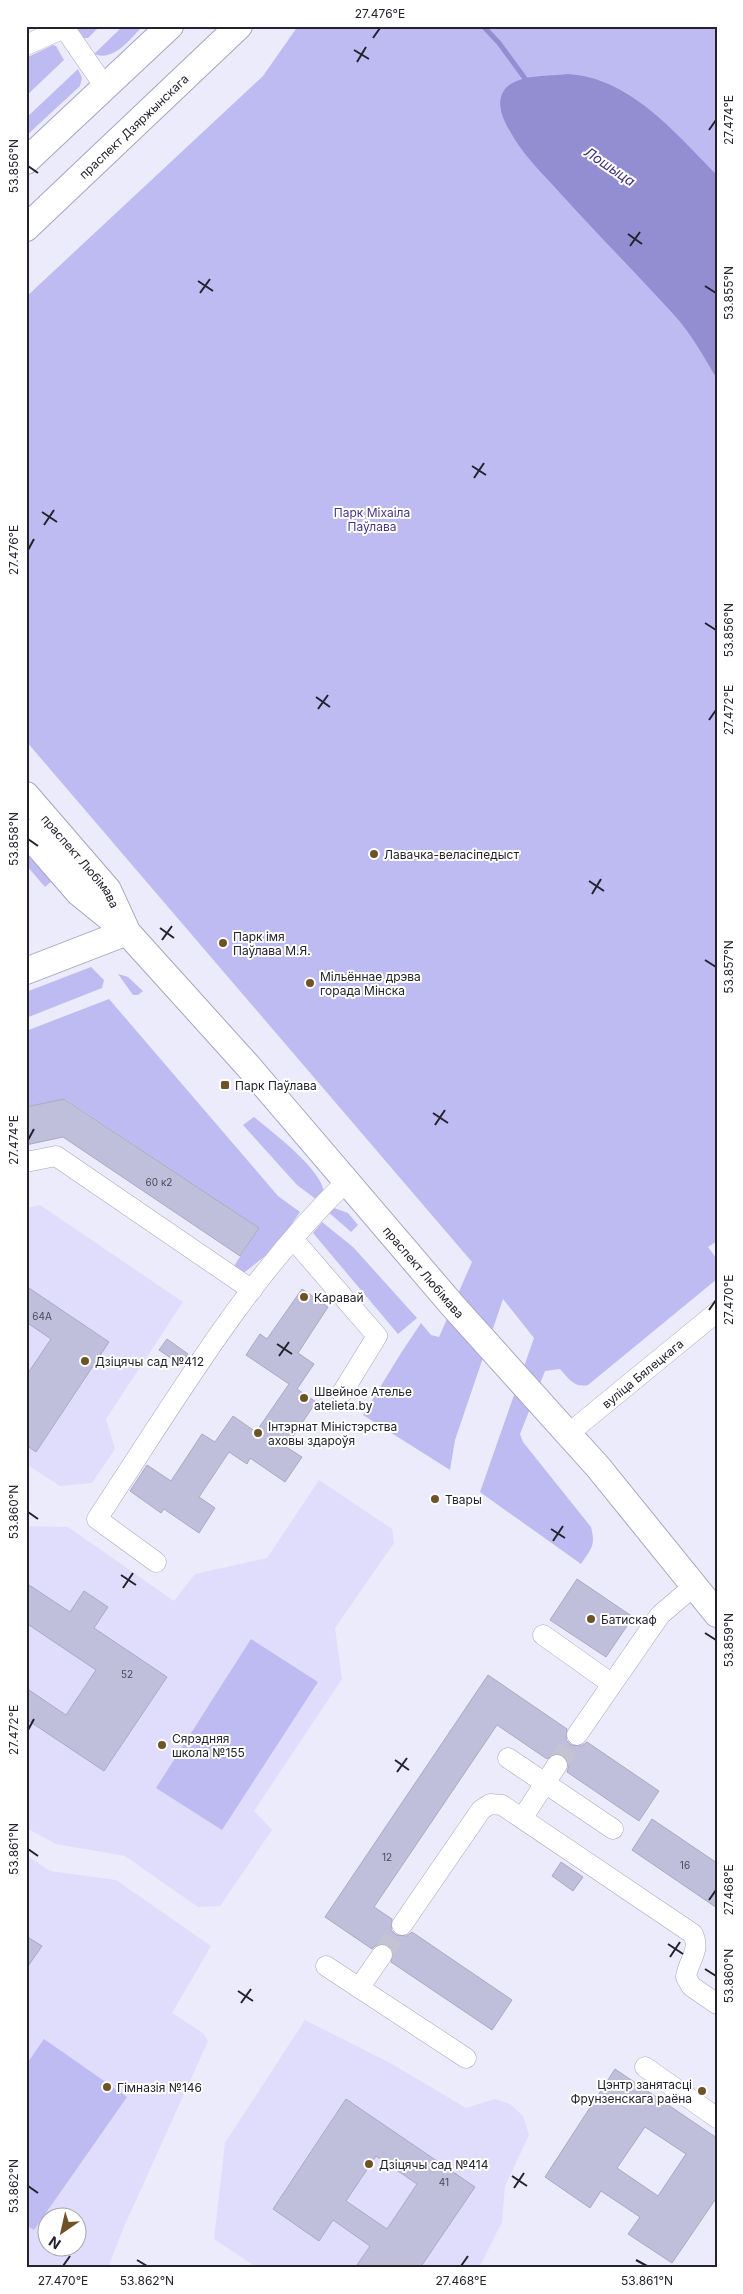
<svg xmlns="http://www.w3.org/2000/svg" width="743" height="2294" viewBox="0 0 743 2294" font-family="Inter,sans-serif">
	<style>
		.built { fill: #dfddfb; fill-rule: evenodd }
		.green { fill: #bebbf2 }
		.water { fill: #938dd2 }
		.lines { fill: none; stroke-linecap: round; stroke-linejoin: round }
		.stream { stroke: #938dd2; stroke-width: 5 }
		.building { fill: #c0bfdb; stroke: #aaa9c4; fill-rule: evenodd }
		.minor-tunnel { stroke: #c3c3d3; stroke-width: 20; stroke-dasharray: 20 10; stroke-linecap: butt }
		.minor-casing { stroke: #a7a5c1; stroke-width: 21 }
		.major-casing { stroke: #a7a5c1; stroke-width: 28 }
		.minor { stroke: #fff; stroke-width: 20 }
		.major { stroke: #fff; stroke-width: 26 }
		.ticks { fill: none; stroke: #23222d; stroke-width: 2 }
		.poi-dot { fill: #6f5326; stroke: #fff; stroke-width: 2 }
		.labels { text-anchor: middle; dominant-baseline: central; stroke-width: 4; stroke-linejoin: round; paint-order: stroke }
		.number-label { font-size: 10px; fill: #4a4958 }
		.street-label { font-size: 12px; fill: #23222d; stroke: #fff }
		.park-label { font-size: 12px; fill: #453788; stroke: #fff }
		.poi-label { font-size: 12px; fill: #23222d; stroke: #fff; text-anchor: start }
		.water-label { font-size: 14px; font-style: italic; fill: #403081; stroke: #fff }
		.neatline { fill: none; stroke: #23222d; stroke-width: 2 }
		.ticks-label { font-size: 12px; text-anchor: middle; fill: #23222d }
	</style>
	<rect width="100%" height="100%" fill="#ebebfc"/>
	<path class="built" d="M40,1205L183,1302L106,1419L115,1449L92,1483L60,1486L26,1464V1208Z
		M319,1480L392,1529L394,1543L335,1628L342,1679L254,1811L272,1830L220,1906L198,1907L125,1856L56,1844L26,1828V1526L68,1527L174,1601L195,1574L267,1558Z
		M26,1855L50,1871L116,1880L211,1946L172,2013L203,2033L208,2041L123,2229L108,2268H26ZM48,2216H78V2246H48Z
		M305,2020L392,2064L466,2108L495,2099L510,2104L523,2116L529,2135L505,2186L502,2222L479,2268H258L214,2239L225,2143Z"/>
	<path class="green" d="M76,26H100L88,38H84Z
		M123,26H143C130,39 114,62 94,54Z
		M298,26H717V1241L708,1247L717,1259V1279L588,1385C574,1388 569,1379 560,1369L545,1371L520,1434L523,1442L591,1527C596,1546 591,1549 581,1564L480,1492L534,1338L503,1299L455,1440L450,1470L363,1415L401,1353L421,1323L431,1335L439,1337L472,1262L26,741V297L263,76Z
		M53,45L56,46L64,60L26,96V58Z
		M78,69L82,78L80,86L26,136V118Z
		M26,849L53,880L45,887L26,865Z
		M91,967L104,980L102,988L26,1018V992Z
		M118,974L128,977L143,991L138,995H133Z
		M109,999L278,1196L300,1212L274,1249L241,1275L232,1269L259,1228L65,1099L26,1107V1031Z
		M254,1117C272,1132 323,1170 324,1193L317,1200L297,1185L243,1125Z
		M334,1208L348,1213L358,1225L351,1232L326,1210Z
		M322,1222L353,1247L417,1318L398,1334L313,1233Z
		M251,1639L318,1682L222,1830L156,1788Z
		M44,2039L127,2097L34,2230L26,2225V2065Z"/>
	<path class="water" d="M567,74C630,77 676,134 717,175V379C704,357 692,335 675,316C637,274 598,235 560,193C545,176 526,158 514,138C506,125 495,107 503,92C514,73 549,77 567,74Z"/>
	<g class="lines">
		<path class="stream" d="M483,26L499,43L529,84"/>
	</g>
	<path class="building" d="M64,1099L259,1228L240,1256L63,1137L26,1145V1107Z
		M26,1286L109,1342L36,1452L26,1445V1376L51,1339L26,1322Z
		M302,1289L328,1307L298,1353L314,1364L297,1389L316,1402L286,1447L302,1457L285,1482L250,1458L247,1464L229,1452L199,1497L215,1508L199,1533L164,1509L161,1513L130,1491L147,1465L171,1481L202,1434L215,1442L233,1416L256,1432L289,1384L246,1355L260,1334L267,1339Z
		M167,1339L188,1354L181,1365L159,1350Z
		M577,1579L633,1617L606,1657L550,1620Z
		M26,1583L70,1612L84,1591L108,1607L94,1628L167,1677L104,1771L26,1719V1688L66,1715L96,1670L26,1623Z
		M488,1675L567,1729L566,1740L571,1745L582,1746L587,1742L659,1791L639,1821L567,1772L569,1765L564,1755L557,1753L547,1759L497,1725L374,1907L392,1919L391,1930L396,1935L407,1936L412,1932L512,2000L492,2030L391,1962L393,1950L388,1945L377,1944L372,1949L325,1917Z
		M652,1819L717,1863V1908L632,1850Z
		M561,1862L583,1877L573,1891L552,1876Z
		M26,1936L42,1946L26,1969Z
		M615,2069L717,2138V2197L672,2263L628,2234L640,2217L601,2191L590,2208L545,2177ZM645,2127L686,2154L658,2196L617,2168Z
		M346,2099L475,2187L420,2268H355L370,2246L333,2220L319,2241L273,2209ZM376,2156L417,2184L387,2229L346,2201Z"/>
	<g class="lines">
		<path class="minor-tunnel" d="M557,1765L577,1735
			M382,1955L402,1925"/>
		<g class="minor-casing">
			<g id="minor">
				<path d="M63,26L105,87"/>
				<path d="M26,45L64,28"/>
				<path d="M26,1162L56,1156L252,1290"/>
				<path d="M293,1239L377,1336L342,1393"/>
				<path id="s1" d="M568,1434L717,1312"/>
				<path d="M156,1562L97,1519C174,1403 246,1278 347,1181"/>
				<path d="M543,1635L612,1684"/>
				<path d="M577,1735L660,1615L694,1586"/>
				<path d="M508,1758L613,1829"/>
				<path d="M523,1817L557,1765"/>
				<path d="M402,1925L481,1810L490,1804L502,1805L693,1934C701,1951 688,1961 686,1977L691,1986L717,2004"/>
				<path d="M326,1966L466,2058"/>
				<path d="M359,1988L382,1955"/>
				<path d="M645,2067L717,2118"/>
			</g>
		</g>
		<g class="major-casing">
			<g id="major">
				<path d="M26,161L170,26"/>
				<path id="s2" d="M26,228L239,26"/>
				<path id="s3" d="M26,795L108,890L125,927"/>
				<path id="s4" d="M26,832L79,893L127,932L248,1066L453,1306L598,1467L717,1614"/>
				<path d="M26,971L127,932"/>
			</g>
		</g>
		<use href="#minor" class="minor"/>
		<use href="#major" class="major"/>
	</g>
	<path class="ticks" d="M373,38L380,28M354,50L369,59M357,62L366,47M709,130L716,120M28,166L38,173M628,234L642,244M630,246L640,232M198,281L213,291M705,286L716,293M200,293L210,279M472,466L486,475M474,478L484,463M42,512L57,522M44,525L54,510M28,550L34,539M705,623L716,630M316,697L330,707M318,709L328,695M709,720L716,710M28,839L38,846M589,881L604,891M592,894L601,879M160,928L174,938M162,940L172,926M705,960L716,967M433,1113L448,1123M435,1125L445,1110M28,1140L34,1129M709,1310L716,1300M277,1344L292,1354M279,1356L289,1342M28,1512L38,1519M551,1529L565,1538M553,1541L563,1526M121,1575L136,1585M123,1588L133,1573M705,1633L716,1640M28,1730L34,1719M395,1760L409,1770M397,1772L407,1758M28,1849L38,1856M709,1900L716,1890M668,1944L683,1954M670,1957L680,1942M705,1969L716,1976M238,1991L253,2001M241,2003L251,1989M512,2176L527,2186M28,2186L38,2193M514,2188L524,2173M137,2260L147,2266M636,2260L647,2266M63,2266L70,2256M461,2266L468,2256"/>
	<g class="poi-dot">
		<circle cx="374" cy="854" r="5"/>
		<circle cx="223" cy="943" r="5"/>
		<circle cx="310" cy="983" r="5"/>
		<rect x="220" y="1080" width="10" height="10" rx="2.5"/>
		<circle cx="304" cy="1297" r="5"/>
		<circle cx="85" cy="1361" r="5"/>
		<circle cx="304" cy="1398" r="5"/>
		<circle cx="258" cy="1433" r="5"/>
		<circle cx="435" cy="1499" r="5"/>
		<circle cx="591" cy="1619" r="5"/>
		<circle cx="162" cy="1745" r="5"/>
		<circle cx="107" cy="2087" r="5"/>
		<circle cx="702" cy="2091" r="5"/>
		<circle cx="369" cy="2164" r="5"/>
	</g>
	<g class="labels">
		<g class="number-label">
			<text x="159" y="1182">60 к2</text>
			<text x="42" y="1316">64А</text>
			<text x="127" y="1674">52</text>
			<text x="387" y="1857">12</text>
			<text x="685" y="1865">16</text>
			<text x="444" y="2182">41</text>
		</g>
		<g class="street-label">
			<text stroke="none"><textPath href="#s2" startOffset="148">праспект Дзяржынскага</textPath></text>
			<text stroke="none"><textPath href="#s3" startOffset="86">праспект Любімава</textPath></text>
			<text stroke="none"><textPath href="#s4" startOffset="594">праспект Любімава</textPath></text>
			<text stroke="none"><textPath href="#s1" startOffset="96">вуліца Бялецкага</textPath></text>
		</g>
		<g class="park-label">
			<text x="372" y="512">Парк Міхаіла<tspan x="372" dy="14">Паўлава</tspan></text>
		</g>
		<g class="poi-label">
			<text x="384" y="854">Лавачка-веласіпедыст</text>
			<text x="233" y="936">Парк імя<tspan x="233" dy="14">Паўлава М.Я.</tspan></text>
			<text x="320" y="976">Мільённае дрэва<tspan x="320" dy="14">горада Мінска</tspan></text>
			<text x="235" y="1085">Парк Паўлава</text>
			<text x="314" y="1297">Каравай</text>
			<text x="95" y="1361">Дзіцячы сад №412</text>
			<text x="314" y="1391">Швейное Ателье<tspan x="314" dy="14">atelieta.by</tspan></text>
			<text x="268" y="1426">Інтэрнат Міністэрства<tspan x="268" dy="14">аховы здароўя</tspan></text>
			<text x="445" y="1499">Твары</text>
			<text x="601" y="1619">Батискаф</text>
			<text x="172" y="1738">Сярэдняя<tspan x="172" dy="14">школа №155</tspan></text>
			<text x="692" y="2084" text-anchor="end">Цэнтр занятасці<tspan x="692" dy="14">Фрунзенскага раёна</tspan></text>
			<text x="117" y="2087">Гімназія №146</text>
			<text x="379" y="2164">Дзіцячы сад №414</text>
		</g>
		<g class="water-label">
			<text transform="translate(610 166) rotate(34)">Лошыца</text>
		</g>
	</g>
	<rect width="743" height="2294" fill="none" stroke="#ffffff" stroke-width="55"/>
	<g transform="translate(62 2232) rotate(214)"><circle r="24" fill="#ffffff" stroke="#a7a7ab"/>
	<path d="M0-4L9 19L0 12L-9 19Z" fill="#6f5326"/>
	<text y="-8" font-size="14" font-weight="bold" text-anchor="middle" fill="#23222d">N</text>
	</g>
	<rect x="28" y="28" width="688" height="2238" class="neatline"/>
	<g class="ticks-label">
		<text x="380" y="18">27.476°E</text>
		<text transform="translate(729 120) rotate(-90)" y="4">27.474°E</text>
		<text transform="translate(14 166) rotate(-90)" y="4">53.856°N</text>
		<text transform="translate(729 293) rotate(-90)" y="4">53.855°N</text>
		<text transform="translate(14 550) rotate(-90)" y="4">27.476°E</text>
		<text transform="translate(729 630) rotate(-90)" y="4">53.856°N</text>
		<text transform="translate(729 710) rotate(-90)" y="4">27.472°E</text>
		<text transform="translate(14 839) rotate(-90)" y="4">53.858°N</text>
		<text transform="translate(729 967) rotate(-90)" y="4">53.857°N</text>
		<text transform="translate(14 1140) rotate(-90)" y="4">27.474°E</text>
		<text transform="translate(729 1300) rotate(-90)" y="4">27.470°E</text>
		<text transform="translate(14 1512) rotate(-90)" y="4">53.860°N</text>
		<text transform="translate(729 1640) rotate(-90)" y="4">53.859°N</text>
		<text transform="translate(14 1730) rotate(-90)" y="4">27.472°E</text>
		<text transform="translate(14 1849) rotate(-90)" y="4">53.861°N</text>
		<text transform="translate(729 1890) rotate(-90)" y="4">27.468°E</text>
		<text transform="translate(729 1976) rotate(-90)" y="4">53.860°N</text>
		<text transform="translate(14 2186) rotate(-90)" y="4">53.862°N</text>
		<text x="63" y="2285">27.470°E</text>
		<text x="147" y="2285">53.862°N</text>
		<text x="461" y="2285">27.468°E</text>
		<text x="647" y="2285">53.861°N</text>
	</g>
</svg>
